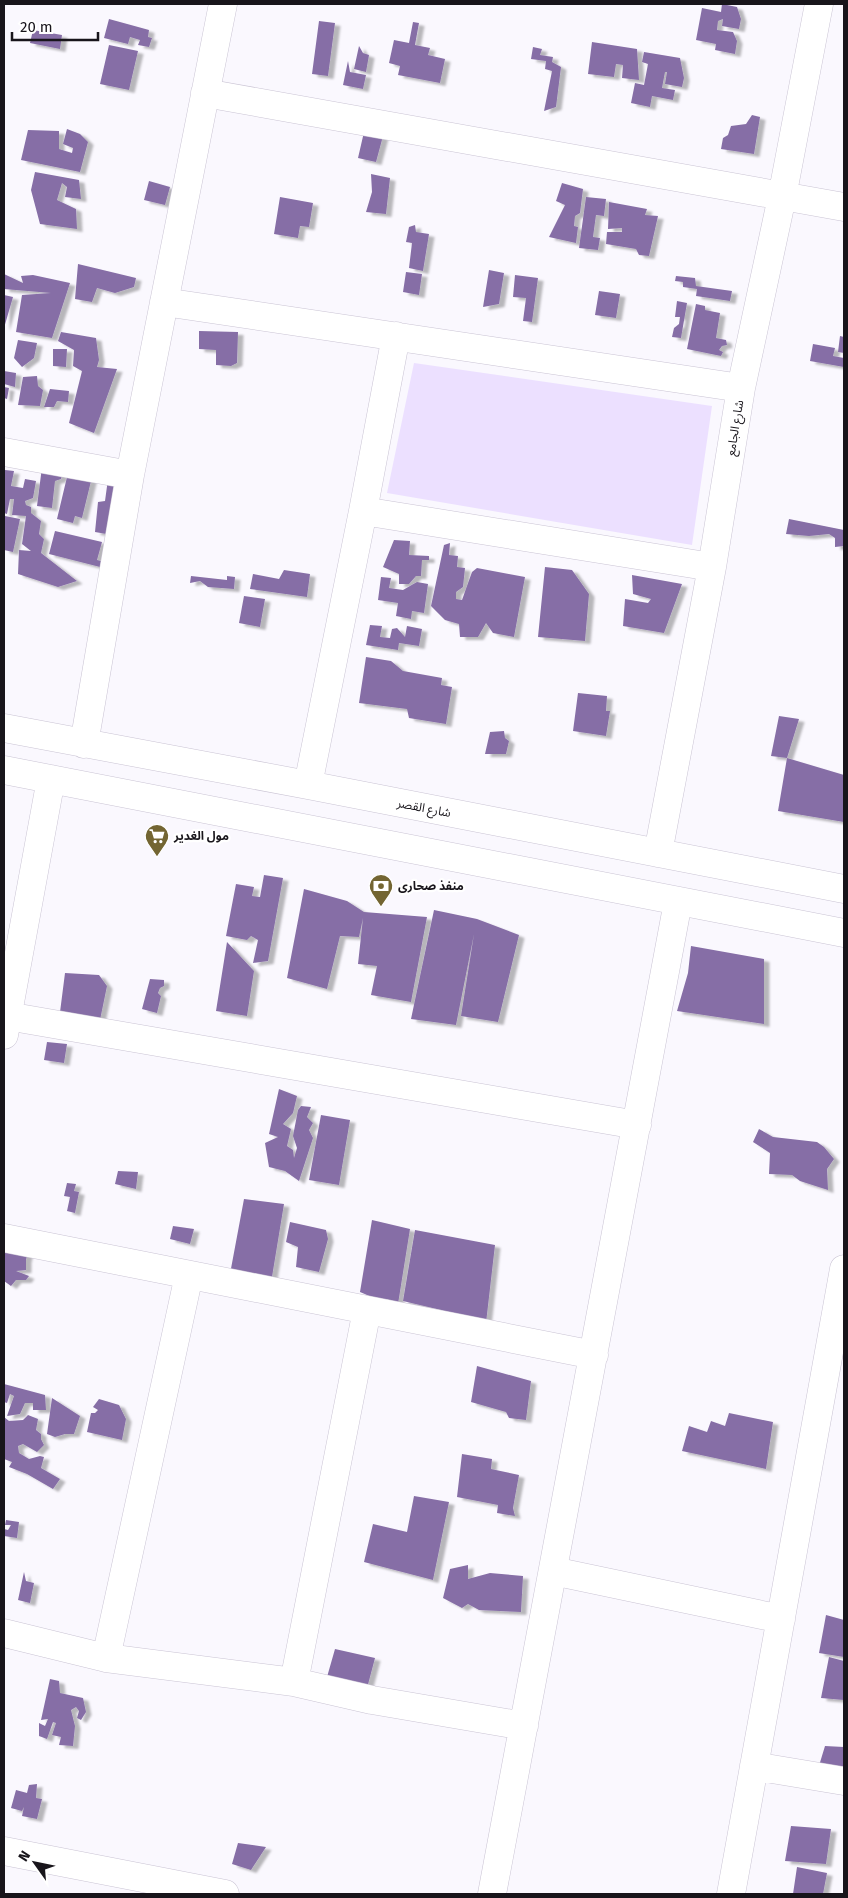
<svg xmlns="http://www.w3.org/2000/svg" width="848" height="1898" viewBox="0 0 848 1898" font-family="'Fira Sans','Noto Sans Arabic',sans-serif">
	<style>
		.green { fill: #ece0ff }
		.building { fill: #866ea6; filter: url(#shadow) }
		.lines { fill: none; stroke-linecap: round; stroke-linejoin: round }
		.minor-casing { stroke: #cac4d4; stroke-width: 29 }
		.minor { stroke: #fff; stroke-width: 28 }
		.labels { text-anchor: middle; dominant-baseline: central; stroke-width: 4.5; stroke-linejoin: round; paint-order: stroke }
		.street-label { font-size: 12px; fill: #18151b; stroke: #fff }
		.poi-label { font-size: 12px; font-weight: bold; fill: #18151b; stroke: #fff; text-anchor: start }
	</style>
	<defs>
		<filter id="shadow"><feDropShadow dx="5.5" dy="3" stdDeviation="1" flood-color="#0004"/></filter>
	</defs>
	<rect width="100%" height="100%" fill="#faf8fe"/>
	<path class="green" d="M414,363L712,406L692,545L387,493Z"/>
	<path class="building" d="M722,4L737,7L741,19L739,29L722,26L723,19L718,21L717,30L733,32L737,41L735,54L715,50L716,44L696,40L702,8L721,12Z
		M109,19L149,30L148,37L152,38L149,47L138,45L140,40L130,37L128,44L104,38Z
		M319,21L335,23L328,76L312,74Z
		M413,22L419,23L415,45L430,48L428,55L445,59L440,83L398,75L400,66L389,63L394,40L409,43Z
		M33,30L62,35L60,49L30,43Z
		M592,42L637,49L639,80L622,78L623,65L616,64L614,77L588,74Z
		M109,45L138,51L129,90L100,84Z
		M359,46L363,53L369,55L366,72L354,69Z
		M533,47L542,49L540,55L553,57L552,62L561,67L556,107L544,111L552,71L545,69L546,61L531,59Z
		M644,52L680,58L684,78L682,87L665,84L667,72H665L662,88L675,90L673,100L652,96L650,107L631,103L635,83L644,85L648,64L642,62Z
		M348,61L350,72L366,75L363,89L343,85Z
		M752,115L760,117L754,154L721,149L723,138L728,135L731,126L746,124Z
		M67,129L80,134L88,142L80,172L21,160L28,130L59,131V149L72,153L73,148L63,144Z
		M364,132L383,136L376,162L358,158Z
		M35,172L79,180L81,199L65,197L67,187L62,183L57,200L76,209L77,229L40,224L31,190Z
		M371,174L390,178L386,214L366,212L372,192Z
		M149,181L170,187L165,205L144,200Z
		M562,183L583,189L580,213L575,216L574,226L578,227L576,243L549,237L565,205L556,201Z
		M280,197L313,203L309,227L300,226L298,238L274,234Z
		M586,197L606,199L604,216L596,215L593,237L600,238L598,250L579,248Z
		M609,202L647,209L645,215L658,216L649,256L639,255L636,249L606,244L607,232H622V228L608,229Z
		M415,225L416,232L429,234L423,271L409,268L412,243L406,242L409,227Z
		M78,264L136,278L134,287L115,293L97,288L92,302L75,299Z
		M489,270L504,273L499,304L483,307Z
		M406,272L422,274L419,295L403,292Z
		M4,274L23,283L21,276L33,275L70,283L52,338L16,332L22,295L51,293L4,289Z
		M515,275L538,278L532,322L523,321L526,298L513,297Z
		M676,276L695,278L696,286L732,291L730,301L696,296L697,289L683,287V282L675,281Z
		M599,291L620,294L616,318L595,315Z
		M4,295L13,297L4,328Z
		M677,301L687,303L681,338L672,337L674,328L679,324L680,317H675Z
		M696,304L705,306V310L720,313L716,338L726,340L727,345L722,346L719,350L723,352L721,356L687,349Z
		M199,331L238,332L237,363L231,366L216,365V350L199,349Z
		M61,332L96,338L99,360L97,367L117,369L94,433L69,423L82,371L73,366L74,350L58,341Z
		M840,336L844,337V353L838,352Z
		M18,340L37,343L34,358L22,367L14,358Z
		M813,344L835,348L833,356L844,358V367L810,361Z
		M53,349H67L66,367L53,366Z
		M4,371L16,373L15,387L4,384Z
		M37,376L38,386L43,390L40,406L18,405L23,377Z
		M4,387L9,388L7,399L4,398Z
		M50,389L69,391L68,402L57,401L54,407H44Z
		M42,467L63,470L61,479L55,481L52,508L37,506Z
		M5,470L14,471L11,486L23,488L25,479L36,481L33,498L25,501L26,505L31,507V513L41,521L39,534L44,539L41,553L77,581L58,587L18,574L19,550L31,551L22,544L26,516L12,515L14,499H10L7,514L4,513V478Z
		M71,473L78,480L83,475L92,477L82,518L75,516L73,523L57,519L67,477Z
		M108,479L122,484L118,536L95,532L98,502L105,501Z
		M5,516L20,519L13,552L4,550Z
		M789,519L844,530V546L835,547V538L829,534L809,536L786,534Z
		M55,531L102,542L97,560L109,563L108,569L49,554Z
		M394,540L410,541L409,555L429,556V560H422L421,576H416L409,584H399V574L383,567Z
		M450,543L449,555L458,556L457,567L465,568L463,587L456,592V599L462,600L472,572L477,568L525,577L514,637L493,633L486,623L478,637H460L459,624L445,620L431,606L444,545Z
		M545,567L572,570L589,594L585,641L538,637Z
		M284,570L310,574L307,597L250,589L253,574L279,579Z
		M632,575L682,584L664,633L623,626L625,599L648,603L651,599L633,594Z
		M191,576L227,580V576L235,577L234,589L208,587L200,581L190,583Z
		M381,577L391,578L389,588L403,590L417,582L428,584L424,613L412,611L411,619L396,616L398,603L378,600Z
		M244,596L265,599L260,627L239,623Z
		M370,625L382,626L380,637L390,638L392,629L397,628L405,637L407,626L422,629L419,646L399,643L398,650L366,645Z
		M366,657L391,661L403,671L442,678L441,685L452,687L446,724L409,718L407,709L359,703Z
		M578,693L607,696L606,711H610L606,736L573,731Z
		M779,716L799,719L787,758L771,756Z
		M504,731L505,738L509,741L506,754H485L490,732Z
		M787,758L844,775V822L778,811Z
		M264,875L283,878L268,961L253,963L258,940L251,936L247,940L226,936L236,884L254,887L252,896L260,897Z
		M304,889L347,901L364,912L427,917L411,1002L371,995L377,966L358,964L363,918L359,937L340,936L327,989L287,978Z
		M434,910L477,919L519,935L498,1022L461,1016L474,934L456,1025L411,1019Z
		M227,942L254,971L247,1016L216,1011Z
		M691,946L764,959V1024L677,1011L688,973Z
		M65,973L99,975L107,986L99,1025L78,1014L59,1020Z
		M150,979L164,980V986L160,988L158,993L161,996L157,1013L142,1009Z
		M47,1042L67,1044L64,1063L44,1060Z
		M279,1089L297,1096L293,1113L283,1124L291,1129L287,1146L293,1150L294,1158L297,1148L293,1136L298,1110L301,1106L311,1107L307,1117L313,1123L309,1130L313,1138L299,1181L285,1171L269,1167L265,1143L278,1137L269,1134Z
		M321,1115L350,1120L339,1185L309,1180Z
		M759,1129L773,1137L817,1142L824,1147L834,1159L827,1169L828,1190L800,1181L792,1175L769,1174L770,1153L753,1142Z
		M118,1171L138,1172L136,1189L115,1184Z
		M67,1183L76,1184L74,1191L79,1192L75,1213L67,1211L70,1197L64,1196Z
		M244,1199L284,1204L271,1283L230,1274Z
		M372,1220L410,1229L398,1304L387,1299L379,1300L360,1292Z
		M290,1222L326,1230L328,1239L319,1272L296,1267L298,1247L286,1242Z
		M173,1226L194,1229L190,1244L170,1239Z
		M415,1230L495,1245L486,1323L462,1320L441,1310L403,1301Z
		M4,1247L28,1251L26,1260V1270L16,1271L29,1276L26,1280H16L11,1286L4,1281Z
		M477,1366L531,1381L526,1420L509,1418L506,1412L471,1402Z
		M4,1384L45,1395L46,1410H33V1403H25L20,1414L7,1416L14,1396L10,1394L7,1403L4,1402Z
		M52,1398L80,1416L74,1434H65L55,1437L47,1434Z
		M99,1399L119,1405L126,1419L122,1440L87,1432L91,1413H95L98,1410L93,1407Z
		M729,1413L773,1422L766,1469L682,1451L689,1426L707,1432L711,1421L725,1426Z
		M28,1415L38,1419L36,1430L41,1434V1439L44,1445L37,1452L23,1444L18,1446L19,1453L29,1459L40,1456L44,1457L41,1468L60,1479L53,1489L27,1474L9,1467L12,1462L4,1459V1417L9,1421L23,1420Z
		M462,1454L492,1459L491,1469L519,1475L513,1508L515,1516L497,1513L498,1505L457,1497Z
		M414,1496L449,1502L433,1580L364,1562L373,1524L407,1532Z
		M6,1520L19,1522L17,1538L4,1536V1529L8,1530L11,1525H5Z
		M468,1565V1579L490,1573L523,1576L521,1612L479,1610L468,1604L462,1608L443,1598L450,1569Z
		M24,1572L26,1581L34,1583L30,1603L18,1600Z
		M826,1615L844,1620V1657L819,1653Z
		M335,1649L375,1658L366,1692L325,1684Z
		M829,1657L844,1661V1700L821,1698Z
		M50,1679L59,1681L60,1693L83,1698L86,1712L81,1720L77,1718L79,1711L76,1707L71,1710L75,1726L73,1746L59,1745L61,1737L52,1735L56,1723L53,1722L47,1739L39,1736V1723L45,1726L48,1719L41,1720Z
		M825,1746L844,1747V1775L818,1769Z
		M37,1784L36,1798L42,1799L37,1819L22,1816L24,1807L22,1811L11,1808L16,1790L27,1793L29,1785Z
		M791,1826L831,1829L826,1864L785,1861Z
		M238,1843L266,1847L251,1870L232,1864Z
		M797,1867L827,1873L823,1894H793Z"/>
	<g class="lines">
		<g class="minor-casing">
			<path id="minor" d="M205,93L844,207
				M164,302L741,388
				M4,452L130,475
				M363,511L712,567
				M4,728L308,785L844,889
				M84,744L130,475L223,4
				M4,770L844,933
				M308,785L363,511L396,336
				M658,853L712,567L741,388L782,197L819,4
				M7,1016L637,1125
				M4,1035L51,779
				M4,1238L594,1355
				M553,1571L781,1619
				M4,1633L106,1658L294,1682L372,1700L524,1726
				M106,1658L189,1275
				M294,1682L367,1310
				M754,1766L844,1781
				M4,1851L225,1894
				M492,1894L678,902
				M731,1894L844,1269"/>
		</g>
		<use href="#minor" class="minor"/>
	</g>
	<defs>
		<g id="supermarket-pin" transform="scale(1.25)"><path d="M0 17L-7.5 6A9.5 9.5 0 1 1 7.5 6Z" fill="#736532" stroke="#fff"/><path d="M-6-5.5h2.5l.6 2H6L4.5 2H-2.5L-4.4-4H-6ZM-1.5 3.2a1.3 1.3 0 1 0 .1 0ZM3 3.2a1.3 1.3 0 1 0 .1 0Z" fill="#fff"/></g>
		<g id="bank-pin" transform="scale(1.25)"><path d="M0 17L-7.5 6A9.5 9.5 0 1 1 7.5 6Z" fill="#736532" stroke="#fff"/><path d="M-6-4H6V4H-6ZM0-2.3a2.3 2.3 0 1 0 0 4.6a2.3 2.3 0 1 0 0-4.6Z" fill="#fff"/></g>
	</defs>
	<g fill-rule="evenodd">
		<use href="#supermarket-pin" x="157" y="836"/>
		<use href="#bank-pin" x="381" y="886"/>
	</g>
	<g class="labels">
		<g class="street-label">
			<text transform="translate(735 428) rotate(-81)">شارع الجامع</text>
			<text transform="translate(424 808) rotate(11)">شارع القصر</text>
		</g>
		<g class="poi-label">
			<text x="174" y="836">مول الغدير</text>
			<text x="398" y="886">منفذ صحارى</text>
		</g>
	</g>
	<rect width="848" height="1898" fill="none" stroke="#18151b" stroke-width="10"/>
	<g transform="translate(35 1863) rotate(303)" stroke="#ffffff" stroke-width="4" paint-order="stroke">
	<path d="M0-4L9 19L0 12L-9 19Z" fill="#18151b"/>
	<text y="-8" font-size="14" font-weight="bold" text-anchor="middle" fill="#18151b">N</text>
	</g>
	<path d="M12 32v8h86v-8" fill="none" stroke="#18151b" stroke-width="2.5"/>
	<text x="20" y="32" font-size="15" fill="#18151b" stroke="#ffffff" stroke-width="4" paint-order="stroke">20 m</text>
</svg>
